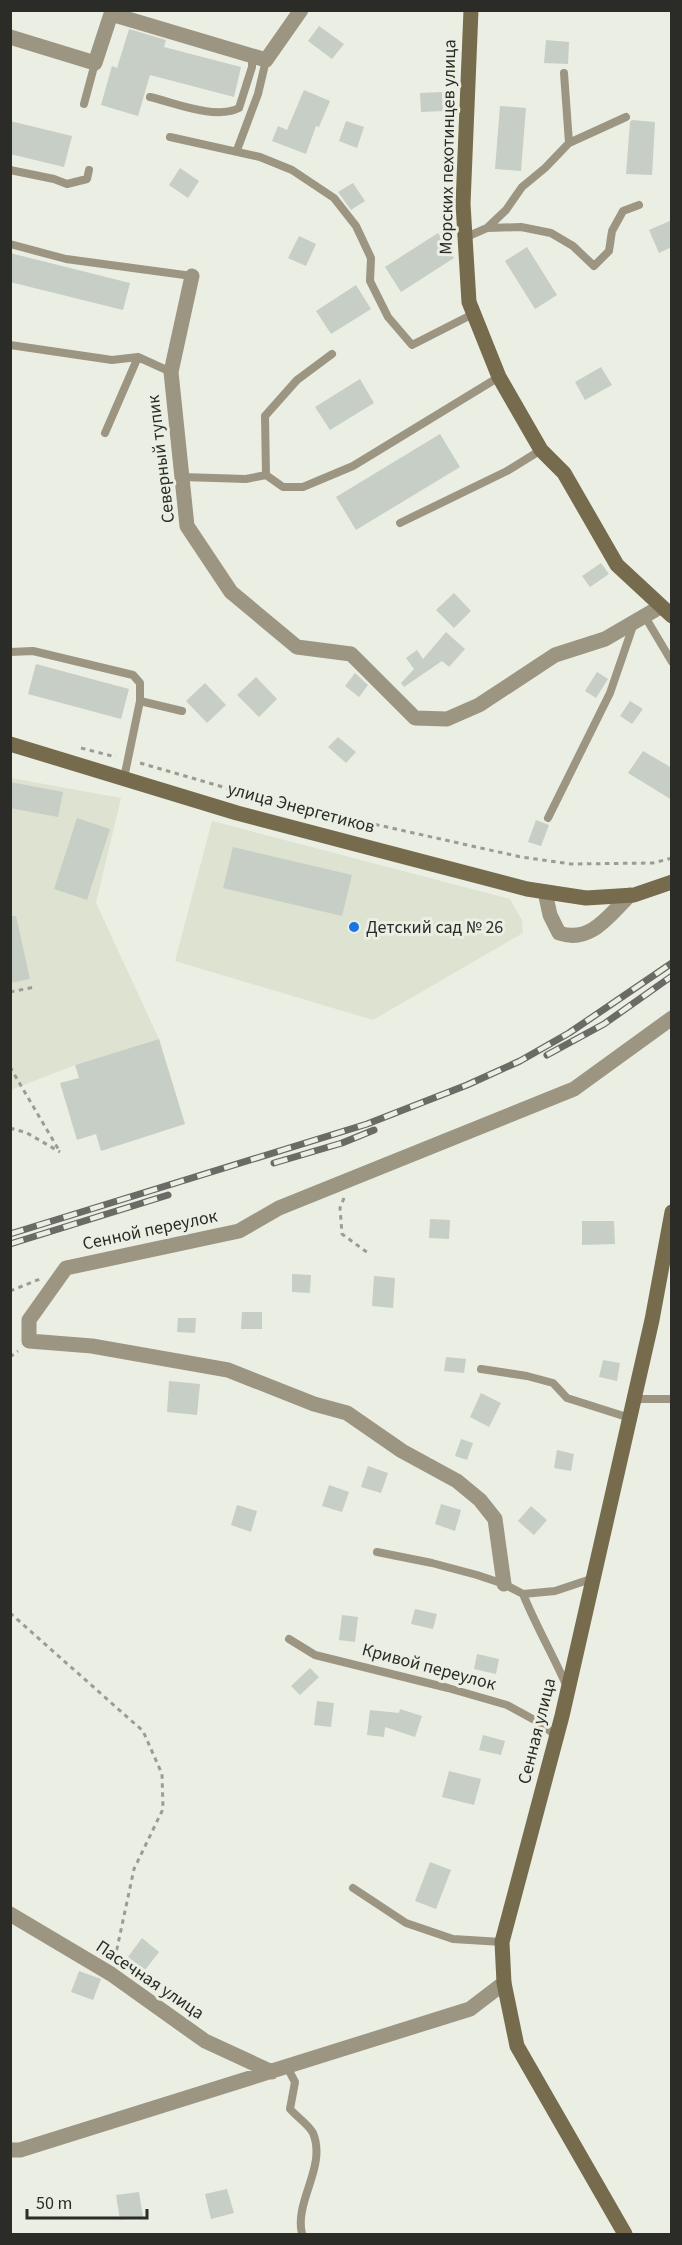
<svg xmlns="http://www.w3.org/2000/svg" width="682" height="2245" viewBox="0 0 682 2245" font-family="'Source Sans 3',sans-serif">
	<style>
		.built { fill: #dee2d1 }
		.building { fill: #c6cec6 }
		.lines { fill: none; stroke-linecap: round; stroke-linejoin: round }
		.path { stroke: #9b9d95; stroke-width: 3; stroke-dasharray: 4.5 4.5; stroke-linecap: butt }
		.lane { stroke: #9c9581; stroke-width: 8 }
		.street { stroke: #9c9581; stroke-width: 15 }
		.secondary { stroke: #766b4d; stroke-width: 15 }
		.rail-casing { stroke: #696b64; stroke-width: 7 }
		.rail { stroke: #ebeee3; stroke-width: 4.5; stroke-dasharray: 14; stroke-linecap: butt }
		.poi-dot { fill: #1976df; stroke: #ebeee3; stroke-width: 2 }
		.labels { text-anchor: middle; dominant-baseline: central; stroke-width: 6; stroke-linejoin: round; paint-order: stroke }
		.street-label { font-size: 18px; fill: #2b2c28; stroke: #ebeee3 }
		.poi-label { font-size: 18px; fill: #2b2c28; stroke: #ebeee3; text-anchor: start }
	</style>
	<rect width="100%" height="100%" fill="#ebeee3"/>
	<path class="built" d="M11,778L121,798L96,903L159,1039L75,1065L11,1090Z
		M212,821L510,899L522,920L523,933L373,1020L175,961Z"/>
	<path class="building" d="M319,26L344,44L332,59L308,41Z
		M129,29L166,40L164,47L241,67L234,97L150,75L138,116L101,105L112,66L117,68Z
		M546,40L569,42L568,64L544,63Z
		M304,90L330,101L319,127L316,126L306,154L272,141L278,126L287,130Z
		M442,92L443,111L421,112L420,93Z
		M500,106L526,108L521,171L495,169Z
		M632,120L655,122L652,175L626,174L630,122Z
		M10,121L72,136L64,167L10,154Z
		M346,121L364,127L357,148L339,141Z
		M180,168L199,181L188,198L169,185Z
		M353,183L365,201L351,210L338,192Z
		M672,220V247L659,253L649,230Z
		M438,233L454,258L401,292L385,267Z
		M299,236L316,244L306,266L288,258Z
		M527,247L557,295L535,309L505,261Z
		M10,253L130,283L123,310L10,282Z
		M356,285L371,309L331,334L316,311Z
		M601,367L612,385L585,400L575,382Z
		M360,379L374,403L330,430L315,407Z
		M440,434L460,467L356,530L336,497Z
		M601,563L609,574L590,587L582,576Z
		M454,593L471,611L454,628L436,610Z
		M446,632L465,649L449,667L442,661L404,687L401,683L414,669L406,658L417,650L423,659Z
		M36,664L129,689L121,719L28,694Z
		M597,672L608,679L596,698L585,691Z
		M355,673L368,685L359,697L345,686Z
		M256,677L277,699L259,717L237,695Z
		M205,683L226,705L207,723L186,701Z
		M630,701L643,709L632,724L620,716Z
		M338,737L356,752L346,763L328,747Z
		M643,751L672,768V800L628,773Z
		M10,782L63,792L58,817L10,808Z
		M77,818L110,829L87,900L54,889Z
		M536,820L549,825L541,846L528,842Z
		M233,847L352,875L342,916L223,888Z
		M10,916H16L30,979L10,983Z
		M159,1039L185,1124L101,1151L96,1134L77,1140L60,1083L79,1078L75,1065Z
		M430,1219L450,1220L449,1239L429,1238Z
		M582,1221H614L615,1244L582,1245Z
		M292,1274L311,1275L310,1293L292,1292Z
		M374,1276L395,1278L393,1308L372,1306Z
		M242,1312H262V1329H241Z
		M178,1318H196L195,1333L177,1332Z
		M446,1357L466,1359L464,1373L444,1371Z
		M603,1360L620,1363L617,1381L599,1377Z
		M169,1381L200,1384L197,1415L167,1412Z
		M481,1393L501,1403L489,1427L470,1417Z
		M461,1439L473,1443L467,1460L455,1456Z
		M557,1450L574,1454L571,1471L554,1468Z
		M368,1466L388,1473L381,1493L361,1487Z
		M329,1485L349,1492L342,1512L322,1506Z
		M441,1504L461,1510L455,1531L435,1524Z
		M237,1505L257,1511L251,1532L231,1525Z
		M531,1506L547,1520L534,1535L518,1521Z
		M415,1609L437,1614L433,1629L411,1624Z
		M342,1615L358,1617L355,1642L339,1640Z
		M477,1654L499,1659L496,1674L474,1669Z
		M310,1668L319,1677L300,1695L291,1686Z
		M317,1701L334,1703L331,1727L314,1725Z
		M400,1709L422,1716L415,1737L385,1727L384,1737L367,1735L370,1710L399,1713Z
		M483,1735L505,1741L501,1755L479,1750Z
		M449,1771L481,1779L474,1805L442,1797Z
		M430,1862L451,1870L436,1909L415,1901Z
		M142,1938L159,1952L145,1970L128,1957Z
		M79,1971L101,1979L93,2000L71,1992Z
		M227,2189L234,2213L211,2219L205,2194Z
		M139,2192L143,2217L120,2220L116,2195Z"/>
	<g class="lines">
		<path class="path" d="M81,748L116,757
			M140,763L275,802L521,857L571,864L653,863L672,858
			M10,992L35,987
			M10,1067L60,1152
			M10,1128L27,1133L60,1152
			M344,1198L340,1208L342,1234L368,1253
			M10,1291L40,1279
			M10,1357L18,1351
			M10,1613L143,1731L162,1774L163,1809L134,1869L115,1958"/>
		<path class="lane" d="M564,73L569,143
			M150,97C176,103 215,120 239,108L252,67V57
			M84,104L95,63
			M170,137L260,157L292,170L334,198L356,226L371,258L370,281L388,317L412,345L473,314
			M237,150L258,94L266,60
			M10,170L54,179L67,184L87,179L89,170
			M487,228L506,210L522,187L545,168L569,143L626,117
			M464,238L487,228L521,227L551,233L573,246L594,266L609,251L612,231L623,211L639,205
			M10,244L66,259L192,276
			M10,345L112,360L138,357L171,372
			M105,433L138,357
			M266,475L265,416L297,380L332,354
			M182,477L246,479L266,475L283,487H303L353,466L499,377
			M400,523L507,471L541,450
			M644,615L672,662
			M10,652L33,651L133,675L140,683V701L124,778
			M140,701L182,711
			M548,818L610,693L634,623
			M481,1369L527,1376L553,1383L567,1398L630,1418
			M635,1399H672
			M377,1552L432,1563L477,1575L504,1584L523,1594L555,1591L594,1578
			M523,1594C536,1626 553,1655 567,1687
			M289,1639L315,1655L448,1688L507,1705L540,1723L556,1736
			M353,1888L406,1923L453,1939L502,1942
			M287,2067L295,2082L290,2109C296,2116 309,2125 313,2133C327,2167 294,2201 302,2234"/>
		<path class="street" d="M10,37L95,63L111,14L266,60L301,10
			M192,276L171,372L187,526L231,592L297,647L351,654L415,718L447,719L479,705L555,655L605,639L660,607
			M545,892L550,915L559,933C591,944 609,915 630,895
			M504,1584L495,1519L480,1500L457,1481L402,1451L347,1413L314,1404L228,1370L92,1346L29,1341V1320L66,1268L239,1231L279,1208L574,1089L672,1018
			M10,1914L111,1974L205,2041L272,2072
			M10,2150H20L470,2009L504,1983"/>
		<path class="secondary" d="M471,10L463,204L469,302L499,377L541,450L564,473L617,565L672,616
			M10,744L237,813L527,889L586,898L634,895L672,882
			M625,2234L517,2046L504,1983L502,1942L562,1716L652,1320L672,1212"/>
		<g class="rail-casing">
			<path id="rail" d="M547,1055L604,1024L672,976
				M274,1163L342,1143L374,1130
				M10,1234L367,1124L467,1085L520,1061L569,1033L672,963
				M10,1244L168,1195"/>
		</g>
		<use href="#rail" class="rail"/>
	</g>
	<circle class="poi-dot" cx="354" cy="927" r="6"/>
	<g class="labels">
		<g class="street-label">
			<text transform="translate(448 147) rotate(-89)">Морских пехотинцев улица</text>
			<text transform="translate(161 459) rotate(-97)">Северный тупик</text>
			<text transform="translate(301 808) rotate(15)">улица Энергетиков</text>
			<text transform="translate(150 1230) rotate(-12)">Сенной переулок</text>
			<text transform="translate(429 1667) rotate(15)">Кривой переулок</text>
			<text transform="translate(537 1731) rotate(-76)">Сенная улица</text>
			<text transform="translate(150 1980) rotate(34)">Пасечная улица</text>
		</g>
		<g class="poi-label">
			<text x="366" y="927">Детский сад № 26</text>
		</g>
	</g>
	<rect width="682" height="2245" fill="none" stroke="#2b2c28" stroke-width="24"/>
	<path d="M27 2209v9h120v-9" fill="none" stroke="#2b2c28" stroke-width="3"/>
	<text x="36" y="2209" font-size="18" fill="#2b2c28" stroke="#ebeee3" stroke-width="4.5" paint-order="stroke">50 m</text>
</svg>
